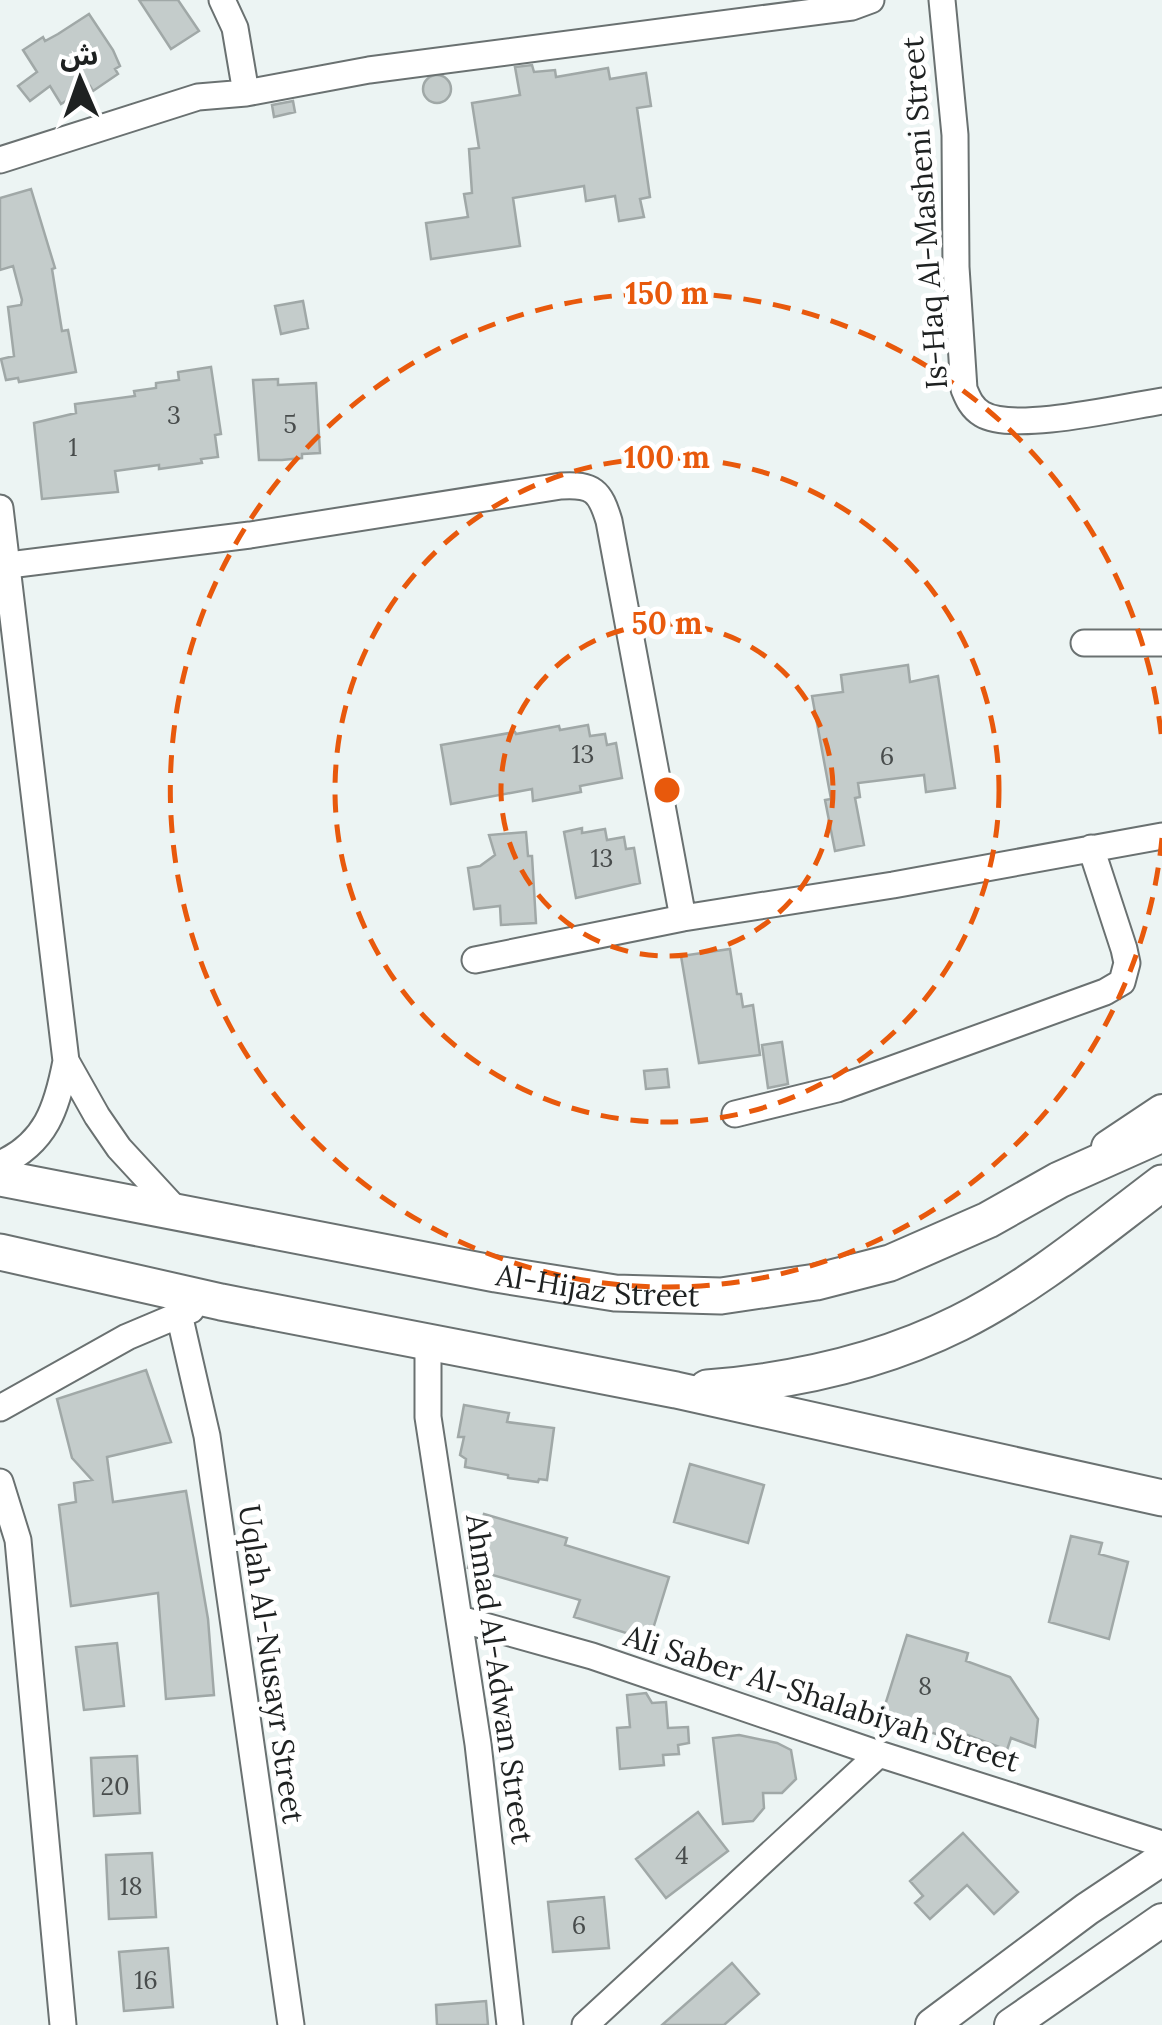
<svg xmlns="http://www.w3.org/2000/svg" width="1162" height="2025" viewBox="0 0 1162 2025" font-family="Lora,'Noto Sans Arabic',serif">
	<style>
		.building { fill: #c4cccb; stroke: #a0a8a7; stroke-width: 2.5 }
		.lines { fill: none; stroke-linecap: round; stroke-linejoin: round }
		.minor-casing { stroke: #6a7171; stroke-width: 29 }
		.tertiary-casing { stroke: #6a7171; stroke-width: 36 }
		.secondary-casing { stroke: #6a7171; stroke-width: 39 }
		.minor { stroke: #fff; stroke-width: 25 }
		.tertiary { stroke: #fff; stroke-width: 32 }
		.secondary { stroke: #fff; stroke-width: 35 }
		.ring { fill: none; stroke: #e8590c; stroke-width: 5; stroke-dasharray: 18 12 }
		.labels { text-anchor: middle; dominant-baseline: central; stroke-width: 10; stroke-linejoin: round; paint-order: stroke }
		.number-label { font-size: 25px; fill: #484c4c }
		.street-label { font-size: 30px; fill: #1e2121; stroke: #fff }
		.centre { fill: #e8590c; stroke: #fff; stroke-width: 5 }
		.ring-label { font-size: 30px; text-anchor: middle; font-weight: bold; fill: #e8590c; stroke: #fff; stroke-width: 10; stroke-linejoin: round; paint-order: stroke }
	</style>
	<rect width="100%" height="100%" fill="#ecf4f3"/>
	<path class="building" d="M139,0H178L199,31L171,49Z
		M89,14L113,50L120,66L115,69L118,74L93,91L90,86L61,104L50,86L30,101L18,86L37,72L23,50L43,37L45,41L58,34Z
		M532,65L534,72L555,70L556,77L608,68L610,79L646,73L651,106L637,108L650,197L640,199L644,217L619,221L615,196L586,201L584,186L513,198L520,246L431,259L426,223L468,217L464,194L472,193L469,149L479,148L472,103L520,95L515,67Z
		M423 89a14 14 0 1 1 28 0a14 14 0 1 1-28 0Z
		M293,101L295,112L274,117L272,105Z
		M31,189L55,268L52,269L62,331L68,330L76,372L19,382L18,378L6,380L1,359L14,356L8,307L21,305L22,300L13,266L0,270V198Z
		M303,301L308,328L281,334L275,306Z
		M211,367L221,434L215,435L218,457L201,459L202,463L159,469V465L115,471L118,492L42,499L34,423L76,413L75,404L135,396L134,391L156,388V383L179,380L178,372Z
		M278,379V385L316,383L320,453L302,454V458L282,460H259L253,380Z
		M908,665L910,682L938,676L955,788L926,792L924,775L858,783L860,797L855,798L864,845L835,851L825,800L831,799L812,696L843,692L841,675Z
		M588,725L590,736L605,734L607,745L616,743L622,778L580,786L581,792L533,801L532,789L451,804L441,745L515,732L516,734L559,726L560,730Z
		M582,828V833L605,829L607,840L624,837L626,849L634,848L640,883L576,898L564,832Z
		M526,832L528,856H532L536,923L501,925L500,906L474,909L468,868L480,866L495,855L489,835Z
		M730,949L737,994H741L743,1007L753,1005L760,1055L699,1063L681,956Z
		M782,1042L788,1084L768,1088L762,1045Z
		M667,1069L669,1087L646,1089L644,1071Z
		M146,1370L171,1442L107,1457L113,1502L186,1491L208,1619L214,1695L166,1699L158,1593L71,1606L59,1505L76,1502L74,1483L92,1480L72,1458L57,1399Z
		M464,1405L509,1413L507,1422L554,1428L547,1480L539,1479L538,1482L508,1478V1475L465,1467L466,1459L460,1455L464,1437H458Z
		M690,1464L764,1485L748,1543L674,1522Z
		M484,1514L567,1538L565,1545L669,1577L652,1632L641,1629L639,1637L574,1617L580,1600L468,1568Z
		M1071,1536L1102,1543L1099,1554L1128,1562L1109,1639L1049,1622Z
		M907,1635L968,1653L966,1661L1010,1677L1038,1719L1035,1747L1011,1738L1007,1750L946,1727L943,1736L881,1718Z
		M117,1643L124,1706L84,1710L76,1647Z
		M646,1693L652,1703L666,1702L668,1728L688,1727L689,1743L678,1745L679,1754L663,1755L664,1765L620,1769L617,1728L630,1727L627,1695Z
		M739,1735L777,1743L791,1750L796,1779L782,1793H763L764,1808L753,1821L723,1824L713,1738Z
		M137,1756L140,1813L94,1816L91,1758Z
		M698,1812L728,1851L666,1898L636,1859Z
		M963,1833L1018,1892L994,1914L967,1885L930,1919L915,1903L923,1896L910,1881Z
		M152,1853L156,1917L109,1919L106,1855Z
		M604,1897L609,1948L553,1952L548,1902Z
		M168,1948L173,2007L124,2011L119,1952Z
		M732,1963L759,1994L724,2025H662Z
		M486,2001L488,2025H437L436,2005Z"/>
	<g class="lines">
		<g class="minor-casing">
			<path id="minor" d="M222,0L235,28L246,93
				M942,0L955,135L956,267L964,389C968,399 972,408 982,414C1013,433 1124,407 1162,401
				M0,160L198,97L246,93L369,70L852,7L871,0
				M0,508L66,1061C57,1108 46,1143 0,1164
				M9,565L250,535L561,486C593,484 600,491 609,521L683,918
				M1084,643H1162
				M475,960L683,918L893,885L1162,836
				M66,1061L97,1116L119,1148L179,1213
				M735,1114L837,1089L1105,992L1122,982L1127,963L1124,949L1091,848
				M179,1314L207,1436L291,2025
				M428,1342V1417L478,1744L510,2025
				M0,1408L127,1337L191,1310
				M0,1482L18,1540L63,2025
				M460,1619L592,1656L879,1754L1162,1844
				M585,2025L879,1754"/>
		</g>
		<g class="tertiary-casing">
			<path id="tertiary" d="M1108,1147L1162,1111
				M932,2025L1087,1909L1162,1859
				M1011,2025L1162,1920"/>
		</g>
		<g class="secondary-casing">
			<g id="secondary">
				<path id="s1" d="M0,1178L496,1274L615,1293L721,1296L816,1282L890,1263L988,1220L1059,1180L1162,1134"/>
				<path d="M0,1252L221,1302L676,1390L1162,1498"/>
				<path d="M707,1388C794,1381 881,1362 959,1323C1033,1286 1097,1232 1162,1183"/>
			</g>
		</g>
		<use href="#minor" class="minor"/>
		<use href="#tertiary" class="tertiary"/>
		<use href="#secondary" class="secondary"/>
	</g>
	<g class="ring">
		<circle cx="667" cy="790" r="166"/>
		<circle cx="667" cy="790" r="332"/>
		<path d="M1162 838A497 497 0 1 1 1162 742"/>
	</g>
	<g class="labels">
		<g class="number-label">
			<text x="174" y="415">3</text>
			<text x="290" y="424">5</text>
			<text x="73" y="447">1</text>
			<text x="583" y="754">13</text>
			<text x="887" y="756">6</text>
			<text x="602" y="858">13</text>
			<text x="925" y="1686">8</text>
			<text x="115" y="1786">20</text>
			<text x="682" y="1855">4</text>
			<text x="131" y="1886">18</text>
			<text x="579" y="1925">6</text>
			<text x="146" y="1980">16</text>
		</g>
		<g class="street-label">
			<text transform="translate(924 213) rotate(-94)">Is-Haq Al-Masheni Street</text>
			<text stroke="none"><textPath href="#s1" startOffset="608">Al-Hijaz Street</textPath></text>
			<text transform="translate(272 1664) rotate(82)">Uqlah Al-Nusayr Street</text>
			<text transform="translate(500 1679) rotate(82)">Ahmad Al-Adwan Street</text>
			<text transform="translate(822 1698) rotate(18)">Ali Saber Al-Shalabiyah Street</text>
		</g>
	</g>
	<circle cx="667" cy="790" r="15" class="centre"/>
	<g class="ring-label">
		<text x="667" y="304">150 m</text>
		<text x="667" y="468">100 m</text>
		<text x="667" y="634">50 m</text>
	</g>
	<g transform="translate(80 80) rotate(358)" stroke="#ffffff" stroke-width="8" paint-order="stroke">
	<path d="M0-8L18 38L0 25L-18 38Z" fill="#1e2121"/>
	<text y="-15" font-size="28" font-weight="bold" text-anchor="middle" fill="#1e2121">ش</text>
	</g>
</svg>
